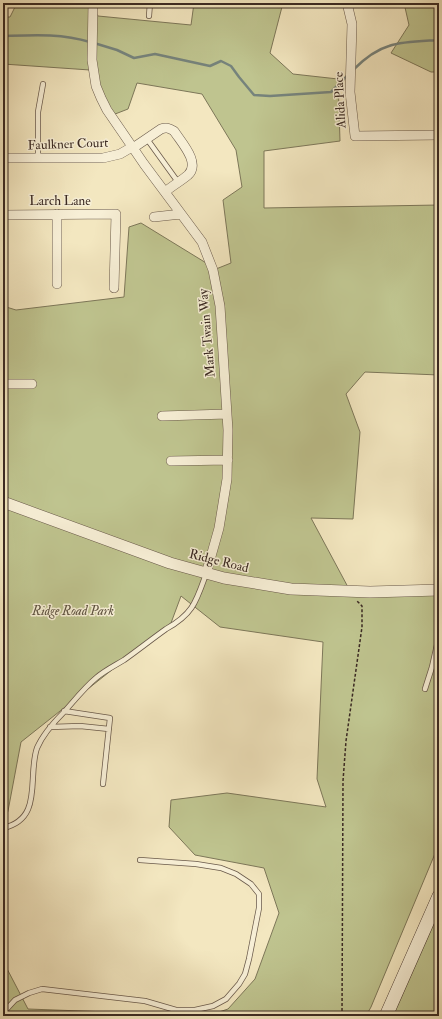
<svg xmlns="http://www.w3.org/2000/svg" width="442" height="1019" viewBox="0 0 442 1019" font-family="'IM FELL Double Pica',serif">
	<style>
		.green { fill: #bfc48f; stroke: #7d7759 }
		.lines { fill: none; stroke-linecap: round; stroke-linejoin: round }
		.stream { stroke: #76837c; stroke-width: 2.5 }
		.service-casing { stroke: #69594a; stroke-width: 6 }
		.minor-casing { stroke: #69594a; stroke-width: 10 }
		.tertiary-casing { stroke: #69594a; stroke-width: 12 }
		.secondary-casing { stroke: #3b2a23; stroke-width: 14 }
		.path { stroke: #3b2a23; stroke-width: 1.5; stroke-dasharray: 3 2; stroke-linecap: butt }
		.service { stroke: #f7efd6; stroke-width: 4.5 }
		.minor { stroke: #f7efd6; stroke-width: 9 }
		.tertiary { stroke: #f7efd6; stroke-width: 11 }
		.secondary { stroke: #f7efd6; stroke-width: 13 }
		.labels { text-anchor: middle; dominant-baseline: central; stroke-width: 3; stroke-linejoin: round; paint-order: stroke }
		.street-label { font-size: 13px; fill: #3b2a23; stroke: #f7efd6 }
		.park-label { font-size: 13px; font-style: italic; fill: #5c503e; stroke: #f7efd6 }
	</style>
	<rect width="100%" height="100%" fill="#f3e7c0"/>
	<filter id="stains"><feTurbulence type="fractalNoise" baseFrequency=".005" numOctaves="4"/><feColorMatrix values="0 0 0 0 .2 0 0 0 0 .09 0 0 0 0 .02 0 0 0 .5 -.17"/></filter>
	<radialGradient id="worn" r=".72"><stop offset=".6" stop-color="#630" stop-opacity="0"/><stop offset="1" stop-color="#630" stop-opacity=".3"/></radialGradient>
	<path class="green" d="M17,3H90L98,16L191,25L194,3H283L270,53L293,74L338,79L340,141L264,151V208L439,205V375L365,372L346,394L360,432L353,519L311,518L349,589L439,591V844L371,1007L366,1016H207L228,1009L255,979L279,913L264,868L195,855L169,827L171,800L227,793L326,807L317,779L323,642L220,627L181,596L171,623L21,742L8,811L3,825V306L16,310L124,297L129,227L141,223L216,269L231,263L223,200L242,187L236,150L202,94L137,83L128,109L110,116L90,70L3,64V17H10Z
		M404,3H439V72H431L391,53L409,25Z
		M439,896V1016H386Z
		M3,961L28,1009L135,1013L137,1016H3Z"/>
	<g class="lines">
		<path class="stream" d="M3,36C32,35 61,33 90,42
			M94,43L117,50L134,58L155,54L210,66L221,61L231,66L239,77L254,95L270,96L331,92L348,75
			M353,70C363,60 375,50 389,46C403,41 425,41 439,40"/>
		<g class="service-casing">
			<path id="service" d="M149,16L150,3
				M147,139L178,182
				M38,158V112L43,84
				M425,689L432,667L439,636
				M64,711L110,718L103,784
				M50,727L80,726L109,729
				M3,828C44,819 27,777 37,748C43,734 53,723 64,712C74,701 84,688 96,678C104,671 114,666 124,660C138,650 152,639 166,629C193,614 196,602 206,574
				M3,1013L15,1000L29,993L42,989L145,1001L176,1010H195L213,1006L226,999L239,984L245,974L249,959L259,908V894L251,884L236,874L221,868L196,864L140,860"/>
		</g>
		<g class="minor-casing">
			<path id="minor" d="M93,3L92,60L96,86L101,98L107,110L144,164L202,242L213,270L220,306L228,430L227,479L219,528L206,574
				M347,3L352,24L350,92L355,136L439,135
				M133,148L161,129C166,127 169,128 174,131C181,142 201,163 188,175C181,181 172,186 165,192
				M3,158H103L120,154L132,147
				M57,214V284
				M3,215L116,214L114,288
				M154,217L181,214
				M3,384H32
				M162,416L227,414
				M171,461L228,460"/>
		</g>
		<g class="tertiary-casing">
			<path id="tertiary" d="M3,502L170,563L224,578L291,589L370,592L439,590"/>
		</g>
		<g class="secondary-casing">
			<path id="secondary" d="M386,1016L439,896"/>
		</g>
		<path class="path" d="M342,1016L343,781L346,741L362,627V606L357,601"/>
		<use href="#service" class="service"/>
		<use href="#minor" class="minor"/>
		<use href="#tertiary" class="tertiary"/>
		<use href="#secondary" class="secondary"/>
	</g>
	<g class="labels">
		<g class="street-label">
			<text transform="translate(340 100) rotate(-93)">Alida Place</text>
			<text transform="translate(68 144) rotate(-2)">Faulkner Court</text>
			<text x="60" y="201">Larch Lane</text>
			<text transform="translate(207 333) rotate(-95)">Mark Twain Way</text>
			<text transform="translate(219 561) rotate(14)">Ridge Road</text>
		</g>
		<g class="park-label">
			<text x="73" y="611">Ridge Road Park</text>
		</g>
	</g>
	<rect width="442" height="1019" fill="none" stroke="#f3e7c0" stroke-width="16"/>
	<rect x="4" y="4" width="434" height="1011" fill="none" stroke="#3b2a23" stroke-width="2"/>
	<rect x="8" y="8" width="426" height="1003" fill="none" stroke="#3b2a23"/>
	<rect width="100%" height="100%" filter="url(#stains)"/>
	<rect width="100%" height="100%" fill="url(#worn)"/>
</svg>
